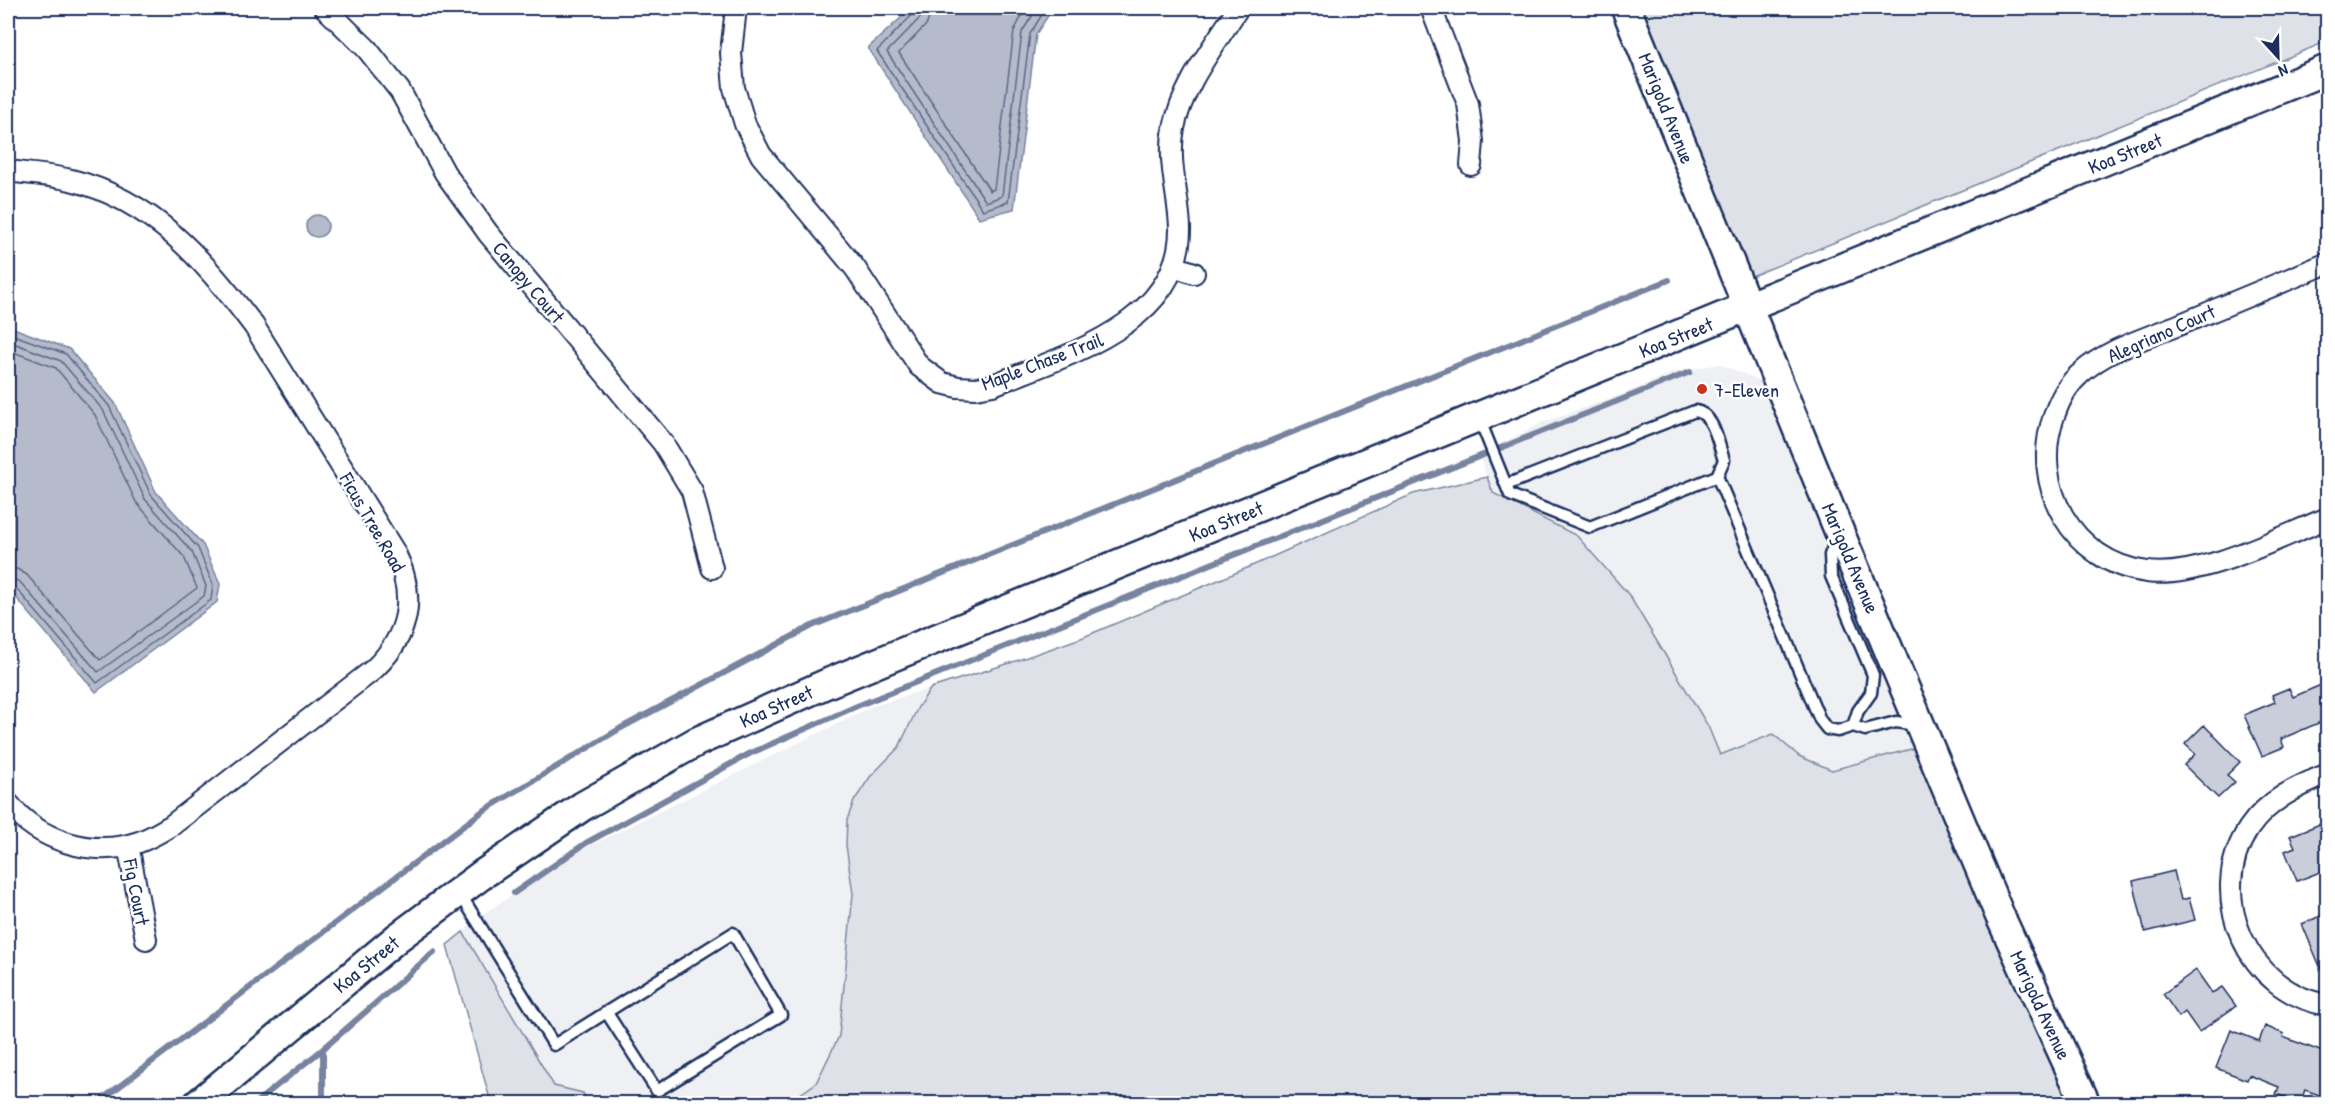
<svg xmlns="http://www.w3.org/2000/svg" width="2335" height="1111" viewBox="0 0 2335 1111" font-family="'Patrick Hand',sans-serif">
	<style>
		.built { fill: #eff0f4 }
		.green { fill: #dee1e7; stroke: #7c88a2; stroke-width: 1.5 }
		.water { fill: #b5bbca; stroke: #77839f; stroke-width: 1.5 }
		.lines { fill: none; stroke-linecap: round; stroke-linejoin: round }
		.shore { stroke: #596789; stroke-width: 1.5 }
		.stream { stroke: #77839f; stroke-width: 6 }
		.building { fill: #caceda; stroke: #1b2f5e; stroke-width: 1.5 }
		.service-casing { stroke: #1b2f5e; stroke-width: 15 }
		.minor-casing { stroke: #1b2f5e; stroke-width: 24 }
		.secondary-casing { stroke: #1b2f5e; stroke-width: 33 }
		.service { stroke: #fff; stroke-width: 10 }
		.minor { stroke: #fff; stroke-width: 20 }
		.secondary { stroke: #fff; stroke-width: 28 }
		.poi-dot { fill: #c8321e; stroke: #fff; stroke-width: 2 }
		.labels { text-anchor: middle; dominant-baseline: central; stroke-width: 5; stroke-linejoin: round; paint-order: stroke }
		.street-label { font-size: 20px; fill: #1b2f5e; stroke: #fff }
		.poi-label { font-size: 20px; fill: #1b2f5e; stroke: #fff; text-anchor: start }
	</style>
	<rect width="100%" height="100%" fill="#fff"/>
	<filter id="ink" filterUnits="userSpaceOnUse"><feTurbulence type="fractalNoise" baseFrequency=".0167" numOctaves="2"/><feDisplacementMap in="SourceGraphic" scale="12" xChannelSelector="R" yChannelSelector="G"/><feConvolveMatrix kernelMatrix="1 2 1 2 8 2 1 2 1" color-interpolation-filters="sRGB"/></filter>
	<g filter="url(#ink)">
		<path class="built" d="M1720,364L1765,383L1919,747L1832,770L1799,756L1773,734L1720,755L1708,726L1629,595L1577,536L1493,493L1479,455L1541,423L1628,392L1674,372Z
			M931,688L918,707L899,747L870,777L854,801L847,820L846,845L853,894L839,1036L816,1083L786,1103H588L582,1093L554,1086L463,932L483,914L580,851L873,706Z"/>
		<path class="green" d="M1637,8H2327L2328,41L1747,278Z
			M1487,477L1493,493L1577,536L1629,595L1708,726L1720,755L1773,734L1799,756L1832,770L1919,747L2075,1104H786L816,1083L839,1036L853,894L846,845L847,820L854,801L870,777L899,747L918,707L931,688L1010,663L1081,638L1247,568L1413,494Z
			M463,932L554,1086L583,1093L588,1103H491L447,945Z"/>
		<path class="water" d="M912,8H1053L1036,34L1014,209L979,218L868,48Z
			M306 226a11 11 0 1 1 22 0a11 11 0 1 1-22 0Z
			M8,326L69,349L115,403L156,492L203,545L220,584L217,602L96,692L8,588Z"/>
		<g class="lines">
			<path class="shore" d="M915,8L913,14L877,51L983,210L1008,202L1030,34L1046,8
				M923,8L920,18L887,52L986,202L1002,196L1022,32L1037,8
				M932,8L927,24L899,53L990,191L994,189L1014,31L1026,8
				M8,333L66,354L109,406L151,495L198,548L213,585L211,600L97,683L15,587L8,584
				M8,341L61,361L103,410L145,499L192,552L206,586L204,596L98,672L20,582L8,577
				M8,350L56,368L95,415L136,502L184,557L197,588L100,660L27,575L17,569L8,568"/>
			<path class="stream" d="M514,893L586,843L749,754L857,706L1690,372
				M323,1049V1104
				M96,1104L483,811L621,728L812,626L1669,280
				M254,1104L323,1049L434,952"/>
		</g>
		<path class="building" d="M2328,682V719L2281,739L2284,747L2262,756L2244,715L2275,702L2272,695L2289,688L2293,697Z
			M2204,725L2240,762L2227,775L2235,782L2218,798L2184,765L2195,754L2185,744Z
			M2320,824L2328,842V869L2297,881L2285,851L2295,847L2290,836Z
			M2174,871L2181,900L2189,898L2195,920L2145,932L2133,881Z
			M2328,913V983H2327L2302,924Z
			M2196,970L2212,993L2222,987L2236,1006L2199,1032L2185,1012L2179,1017L2163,994Z
			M2265,1026L2284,1034L2283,1037L2328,1054V1098L2305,1090L2300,1103L2276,1094L2279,1087L2249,1075L2247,1080L2216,1068L2231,1030L2259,1041Z"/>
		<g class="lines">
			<g class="service-casing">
				<path id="service" d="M1479,418L1510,495L1590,527L1717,476L1820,720L1827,729L1838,731L1853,726L1865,730L1896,722L1916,725
					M1506,485L1695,411C1714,413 1718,444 1724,460L1717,476
					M1837,537L1830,555L1831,576L1873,675L1871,693L1858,711L1853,726
					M459,892L554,1045L733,933L781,1015L657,1091L607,1013"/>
			</g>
			<g class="minor-casing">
				<path id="minor" d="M325,8L367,49L400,91L445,173L488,233L663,443L692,491L712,568
					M736,8L731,53L734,88L745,124L761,155L855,268L919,366L942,383L958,387L976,388L993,385C1064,356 1181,324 1180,228C1179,195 1167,162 1174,128C1183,84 1215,45 1238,8
					M1431,8L1468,104L1473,141L1471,165
					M8,171C29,174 51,175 71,180C153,200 206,262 254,326L394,551C417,596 410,635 373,670L172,825C162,831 151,838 139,842C92,858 39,841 8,803
					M2328,263C2279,283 2230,304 2181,324C2147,338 2107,349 2080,374C2067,385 2059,401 2054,416C2029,485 2073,563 2147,572C2200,579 2277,538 2328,518
					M1173,266L1194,273
					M2328,774C2298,786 2268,800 2249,828C2204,895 2248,993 2328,1005
					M128,845L146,939"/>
			</g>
			<g class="secondary-casing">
				<path id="secondary" d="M1626,8L1839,531L2000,916L2086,1104
					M198,1104L397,938L483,874L583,806L696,742L828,683L2328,69"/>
			</g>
			<use href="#service" class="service"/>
			<use href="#minor" class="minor"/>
			<use href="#secondary" class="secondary"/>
		</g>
	</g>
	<circle class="poi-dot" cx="1702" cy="389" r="6"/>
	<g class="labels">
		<g class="street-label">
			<text transform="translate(1667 108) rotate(68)">Marigold Avenue</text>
			<text transform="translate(2125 153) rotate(-22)">Koa Street</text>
			<text transform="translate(529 282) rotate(50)">Canopy Court</text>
			<text transform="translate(2161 333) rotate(-24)">Alegriano Court</text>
			<text transform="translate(1676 337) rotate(-22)">Koa Street</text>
			<text transform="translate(1042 361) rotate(-21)">Maple Chase Trail</text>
			<text transform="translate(1226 521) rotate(-22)">Koa Street</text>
			<text transform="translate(373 522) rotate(60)">Ficus Tree Road</text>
			<text transform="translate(1851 558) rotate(67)">Marigold Avenue</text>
			<text transform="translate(776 706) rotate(-24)">Koa Street</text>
			<text transform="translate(137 892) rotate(79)">Fig Court</text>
			<text transform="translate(366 964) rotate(-39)">Koa Street</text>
			<text transform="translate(2041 1005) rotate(65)">Marigold Avenue</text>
		</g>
		<g class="poi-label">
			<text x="1714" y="389">7-Eleven</text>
		</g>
	</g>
	<rect width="2335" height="1111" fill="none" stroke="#fff" stroke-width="30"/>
	<rect x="15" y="15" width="2305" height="1081" fill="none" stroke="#1b2f5e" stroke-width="2" filter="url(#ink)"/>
	<g transform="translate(2278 57) rotate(158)" stroke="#ffffff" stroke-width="4.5" paint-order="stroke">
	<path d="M0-4.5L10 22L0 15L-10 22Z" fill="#1b2f5e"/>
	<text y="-9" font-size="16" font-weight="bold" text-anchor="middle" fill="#1b2f5e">N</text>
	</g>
</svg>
